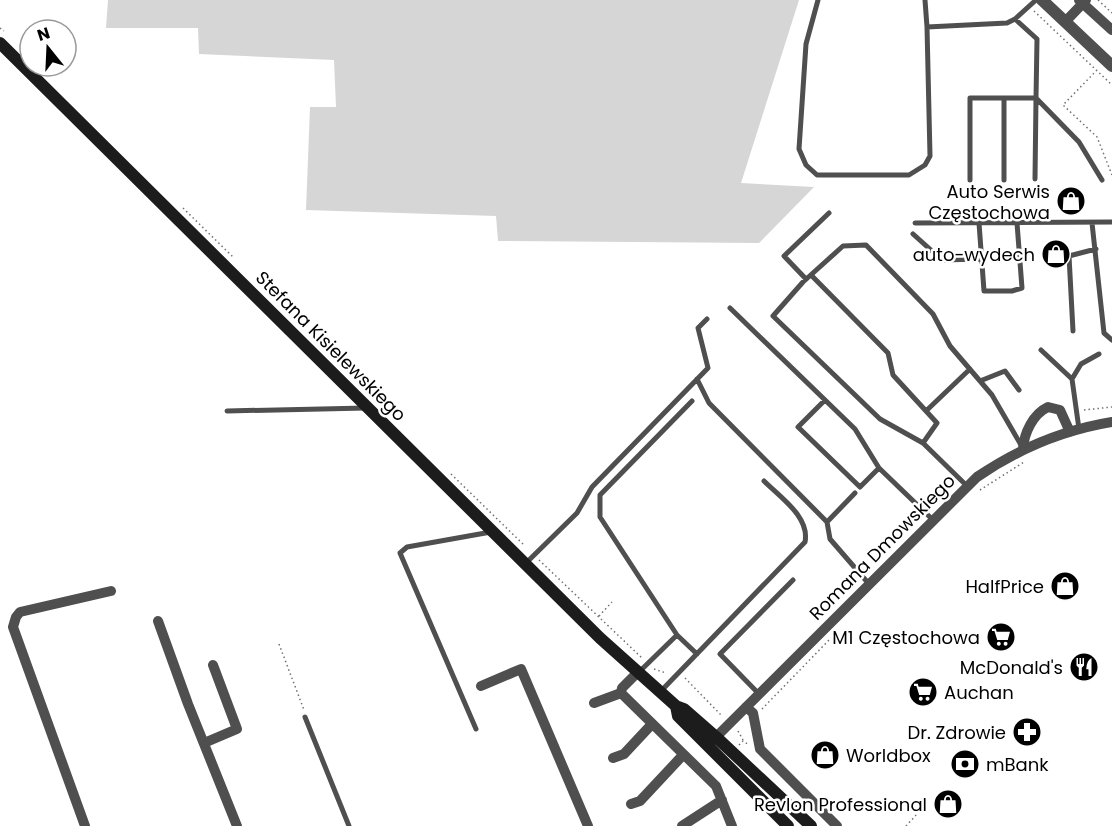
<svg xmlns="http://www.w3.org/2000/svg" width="1112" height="826" viewBox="0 0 1112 826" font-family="Poppins,sans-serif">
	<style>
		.grass { fill: #d6d6d6 }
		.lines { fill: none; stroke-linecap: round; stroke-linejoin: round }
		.path { stroke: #717171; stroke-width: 1.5; stroke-dasharray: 1.5 3; stroke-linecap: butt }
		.service { stroke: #4f4f4f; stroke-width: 5 }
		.minor { stroke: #4f4f4f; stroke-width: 10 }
		.tertiary { stroke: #4f4f4f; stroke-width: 12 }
		.secondary { stroke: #1c1c1c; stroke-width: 12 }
		.labels { text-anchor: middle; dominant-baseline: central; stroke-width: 5; stroke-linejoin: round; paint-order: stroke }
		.poi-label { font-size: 18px; fill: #000; stroke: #fff; text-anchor: end }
		.street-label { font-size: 18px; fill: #000; stroke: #fff }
	</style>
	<rect width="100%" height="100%" fill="#fff"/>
	<path class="grass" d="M108,0H799L741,183L814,187L759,243L498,241L496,216L306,210L310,107H336L334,60L199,54L198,28H106Z"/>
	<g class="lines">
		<path class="path" d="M1098,0L1112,13
			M1034,11L1112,85
			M0,28L4,31
			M1097,70L1063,105L1097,137L1112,175
			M183,208L233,257
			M347,370L371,394
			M1084,410L1112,407
			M451,474L525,546
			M980,490L1024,462
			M539,560L642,658
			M599,616L612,602
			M279,644L304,710
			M654,669L666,673
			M685,678L721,715
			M762,709L830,639
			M738,731L743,740
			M739,745L743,741L749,745
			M906,826L918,813"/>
		<path class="service" d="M818,0L806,44L799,149L806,165L817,175H909L925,165L930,156L927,27
			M925,0L927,27L1007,23L1015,19L1036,0
			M1015,19L1037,39L1036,98L1079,142L1102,180
			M970,180V98H1036L1035,179
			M1004,180V98
			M915,223L1112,222
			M979,223L984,291H1012L1022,288L1017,223
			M1092,223L1104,333L1112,340
			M913,234L942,260L982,259
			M811,275L888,353L893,375L937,423L923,443
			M806,279L784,256L829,213
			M730,308L855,429L879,468L933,520
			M1073,331L1069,256L1096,249
			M1041,350L1072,379L1079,429
			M697,379L709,403L827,522L830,539L869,584
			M1072,379L1081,364L1099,354
			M980,381L1005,371L1019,390
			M825,400L798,427L860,487L879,468
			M692,401L600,495V517L677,635L697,654
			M227,411L366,408
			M926,411L970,369
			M967,486L923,443L880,419L773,316L803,282L843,246L866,245L933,314L950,346L992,395L1021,445
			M827,522L855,493
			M526,563L577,513L592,487L708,368L698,328L707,319
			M639,672L677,635
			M661,691L805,542C810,517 781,498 764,481
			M759,694L720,654L793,580
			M305,717L349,826
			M476,729L400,553L407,547L491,532"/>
		<path class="minor" d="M1079,0L1112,30
			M1065,22L1086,0
			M1023,449C1024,433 1033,414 1048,407L1060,410L1070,432
			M158,621L188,704L237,826
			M637,673L622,688L621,693L716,786L732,826
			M481,686L521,669L588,826
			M594,703L621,693
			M746,707L753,713L760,749L837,826
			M712,741L977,477C1018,449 1063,430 1112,422
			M204,743L237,729L213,665
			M613,758L624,754L652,724
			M631,804L640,801L683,755
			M85,826L13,627L16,617L20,612L111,591
			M682,826L722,800"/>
		<path class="tertiary" d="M1042,0L1112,66"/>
		<path class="secondary" d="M0,43L600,638L676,706L684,709L716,737L811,826
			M676,706L678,716L788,826"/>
	</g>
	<defs>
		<g id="shop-disc" transform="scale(1.5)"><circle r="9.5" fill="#000" stroke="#fff"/><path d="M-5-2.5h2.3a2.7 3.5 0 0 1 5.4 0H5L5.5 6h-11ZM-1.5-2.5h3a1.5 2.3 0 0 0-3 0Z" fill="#fff"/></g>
		<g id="supermarket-disc" transform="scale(1.5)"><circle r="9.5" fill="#000" stroke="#fff"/><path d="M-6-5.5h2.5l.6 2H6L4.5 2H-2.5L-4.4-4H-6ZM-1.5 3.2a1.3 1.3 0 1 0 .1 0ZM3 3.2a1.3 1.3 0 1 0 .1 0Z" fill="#fff"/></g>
		<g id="restaurant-disc" transform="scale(1.5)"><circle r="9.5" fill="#000" stroke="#fff"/><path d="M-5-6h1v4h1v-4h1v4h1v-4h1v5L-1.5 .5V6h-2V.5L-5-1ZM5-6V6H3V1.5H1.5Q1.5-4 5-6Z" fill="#fff"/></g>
		<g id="pharmacy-disc" transform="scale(1.5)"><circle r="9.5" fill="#000" stroke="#fff"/><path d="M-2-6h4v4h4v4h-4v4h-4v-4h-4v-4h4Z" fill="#fff"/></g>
		<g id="bank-disc" transform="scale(1.5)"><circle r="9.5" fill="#000" stroke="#fff"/><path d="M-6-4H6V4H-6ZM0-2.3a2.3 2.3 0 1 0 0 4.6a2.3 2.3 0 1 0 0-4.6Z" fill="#fff"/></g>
	</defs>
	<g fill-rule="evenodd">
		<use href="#shop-disc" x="1071" y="201"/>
		<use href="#shop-disc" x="1056" y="254"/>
		<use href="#shop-disc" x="1065" y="586"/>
		<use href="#supermarket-disc" x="1001" y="637"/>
		<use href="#restaurant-disc" x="1084" y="667"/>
		<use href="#supermarket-disc" x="923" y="692"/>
		<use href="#pharmacy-disc" x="1027" y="732"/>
		<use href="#shop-disc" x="825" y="755"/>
		<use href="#bank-disc" x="965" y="764"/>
		<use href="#shop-disc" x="948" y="804"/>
	</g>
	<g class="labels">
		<g class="poi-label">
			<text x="1050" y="191">Auto Serwis<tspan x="1050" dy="21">Częstochowa</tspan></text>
			<text x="1035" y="254">auto-wydech</text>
			<text x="1044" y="586">HalfPrice</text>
			<text x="980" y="637">M1 Częstochowa</text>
			<text x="1063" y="667">McDonald's</text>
			<text x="944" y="692" text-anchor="start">Auchan</text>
			<text x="1006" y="732">Dr. Zdrowie</text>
			<text x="846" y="755" text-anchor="start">Worldbox</text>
			<text x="986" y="764" text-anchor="start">mBank</text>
			<text x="927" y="804">Revlon Professional</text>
		</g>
		<g class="street-label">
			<text transform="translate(331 346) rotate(45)">Stefana Kisielewskiego</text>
			<text transform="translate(882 547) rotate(-45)">Romana Dmowskiego</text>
		</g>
	</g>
	<g transform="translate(48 48) rotate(342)"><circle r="28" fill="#ffffff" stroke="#999999" stroke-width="1.5"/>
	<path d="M0-4.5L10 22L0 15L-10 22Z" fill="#000000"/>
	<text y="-9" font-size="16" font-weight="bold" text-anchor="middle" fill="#000000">N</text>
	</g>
</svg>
